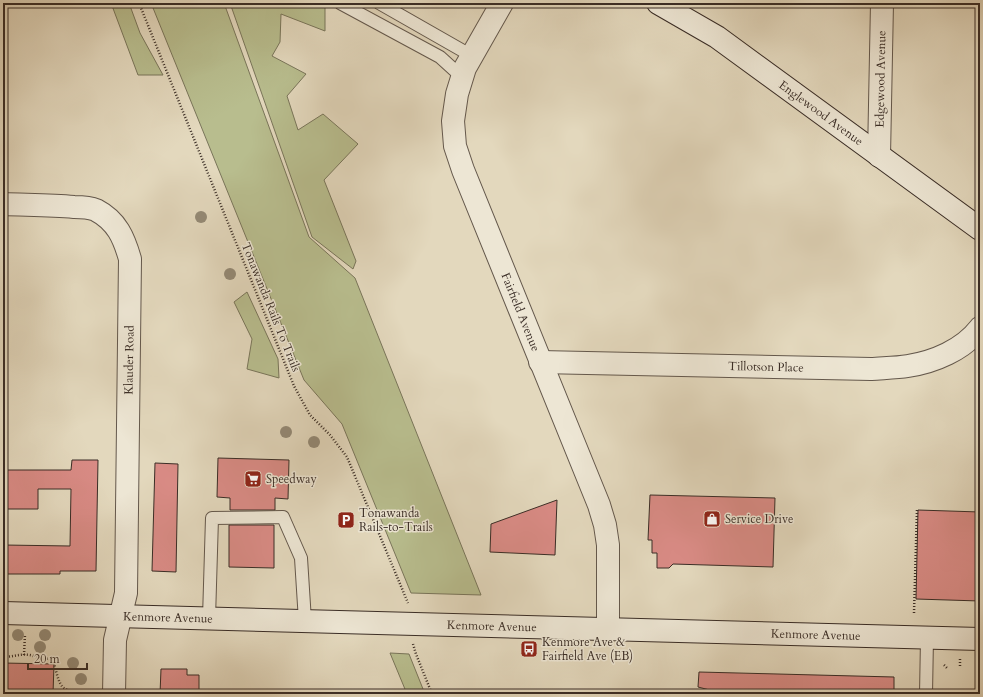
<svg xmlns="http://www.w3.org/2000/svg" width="983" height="697" viewBox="0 0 983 697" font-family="Cardo,serif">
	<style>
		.green { fill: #b8bd8e; stroke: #79755a }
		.building { fill: #d98b85; stroke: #3a2d26 }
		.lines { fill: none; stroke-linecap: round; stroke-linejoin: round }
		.lane-casing { stroke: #64584c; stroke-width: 14 }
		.street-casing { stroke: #64584c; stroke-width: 24 }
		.secondary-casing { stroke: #3a2d26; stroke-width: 24 }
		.path { stroke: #3a2d26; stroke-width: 2.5; stroke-dasharray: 1 2; stroke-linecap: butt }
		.lane { stroke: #ede6d4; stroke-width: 12 }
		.street { stroke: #ede6d4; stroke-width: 22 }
		.secondary { stroke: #ede6d4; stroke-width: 22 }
		.tree { fill: #948a76 }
		.labels { text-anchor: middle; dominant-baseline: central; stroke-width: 3; stroke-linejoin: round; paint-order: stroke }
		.street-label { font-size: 12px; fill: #3a2d26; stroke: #ede6d4 }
		.poi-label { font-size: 12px; fill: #3a2d26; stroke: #ede6d4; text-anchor: start }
	</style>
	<rect width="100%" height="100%" fill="#e3d8bd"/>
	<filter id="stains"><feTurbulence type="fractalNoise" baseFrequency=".005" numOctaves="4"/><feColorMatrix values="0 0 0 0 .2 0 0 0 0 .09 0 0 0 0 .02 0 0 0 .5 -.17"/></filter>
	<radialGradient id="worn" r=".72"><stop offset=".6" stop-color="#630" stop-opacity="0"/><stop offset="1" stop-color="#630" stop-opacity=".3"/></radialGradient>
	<path class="green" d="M111,3H129L140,33L163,75H138Z
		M151,3H224L309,237L355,278L481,595L411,593L342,424L304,380Z
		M230,3H322L325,5V31L281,14L280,42L272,56L306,74L287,96L298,130L323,114L358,144L324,180L356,261L353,269L312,237Z
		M247,292L278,359L279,378L247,369L252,339L234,302Z
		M390,653L409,654L425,694H407Z"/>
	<path class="building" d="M218,458L289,460L288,499L275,498V510H230V498L217,497Z
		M72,460H98L96,571H60V574H4V545L70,546L71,489H38V509H3V490H7V470H71Z
		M155,463L178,464L176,572L152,571Z
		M650,495L775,498L773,567L673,564L669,568H657V553H652V540H648Z
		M557,500L555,555L490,552L491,524Z
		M918,510L980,512V601L916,599Z
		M229,525H274V568L229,567Z
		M3,663L54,664L53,694H3Z
		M161,669H187V675H199V694H160Z
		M699,672L894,677V694H725L698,687Z"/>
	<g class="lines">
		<g class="lane-casing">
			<path id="lane" d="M340,3L440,57L462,77
				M379,3L472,56
				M209,618L212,518L283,517L301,558L305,621
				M926,694L927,638"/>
		</g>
		<g class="street-casing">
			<g id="street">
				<path id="s1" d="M502,3L465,68L457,94L453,121L455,146L463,170L599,505L605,525L608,545V629"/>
				<path id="s2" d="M879,156L882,3"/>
				<path d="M3,204C27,205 51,205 74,207C81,207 89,207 96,210C117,221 124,238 130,259L126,593L115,640L114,694"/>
				<path id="s3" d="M540,362L871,369C883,368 896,368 908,366C934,362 963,350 980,328"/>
			</g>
		</g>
		<g class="secondary-casing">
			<g id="secondary">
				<path id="s4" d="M658,3L717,37L980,229"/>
				<path id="s5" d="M3,613L980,639"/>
			</g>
		</g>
		<path class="path" d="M139,3L294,386L310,415L330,435L347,457L408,603
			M914,613L917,509
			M413,644L416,654L432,694
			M24,655L25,634
			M3,657C15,657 26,651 38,658V660
			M38,658L50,659L53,660C55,666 58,682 62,686C65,690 69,689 72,694
			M960,659V666
			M944,665L948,669"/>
		<use href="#lane" class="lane"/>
		<use href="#street" class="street"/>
		<use href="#secondary" class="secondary"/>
	</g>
	<g class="tree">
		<circle cx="201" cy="217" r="6"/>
		<circle cx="230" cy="274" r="6"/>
		<circle cx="286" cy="432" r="6"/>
		<circle cx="314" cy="442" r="6"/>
		<circle cx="18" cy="635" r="6"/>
		<circle cx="45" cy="635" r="6"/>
		<circle cx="40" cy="647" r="6"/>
		<circle cx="73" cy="663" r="6"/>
		<circle cx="81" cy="679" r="6"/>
	</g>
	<defs>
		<g id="supermarket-square" transform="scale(0.9)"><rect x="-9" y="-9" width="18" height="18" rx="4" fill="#8f2418" stroke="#ede6d4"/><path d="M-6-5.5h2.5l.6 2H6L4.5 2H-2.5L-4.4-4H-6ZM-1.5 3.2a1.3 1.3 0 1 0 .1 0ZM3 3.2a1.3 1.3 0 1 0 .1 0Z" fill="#fff"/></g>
		<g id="shop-square" transform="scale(0.9)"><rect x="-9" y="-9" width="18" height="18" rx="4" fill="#8f2418" stroke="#ede6d4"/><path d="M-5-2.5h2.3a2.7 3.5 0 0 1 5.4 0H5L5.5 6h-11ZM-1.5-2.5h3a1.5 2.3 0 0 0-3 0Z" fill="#fff"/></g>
		<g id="parking-square" transform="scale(0.9)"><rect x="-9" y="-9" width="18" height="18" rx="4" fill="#8f2418" stroke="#ede6d4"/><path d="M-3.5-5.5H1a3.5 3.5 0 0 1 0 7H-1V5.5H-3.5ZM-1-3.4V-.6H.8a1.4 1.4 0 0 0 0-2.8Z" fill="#fff"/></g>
		<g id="bus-square" transform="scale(0.9)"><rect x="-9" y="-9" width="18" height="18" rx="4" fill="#8f2418" stroke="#ede6d4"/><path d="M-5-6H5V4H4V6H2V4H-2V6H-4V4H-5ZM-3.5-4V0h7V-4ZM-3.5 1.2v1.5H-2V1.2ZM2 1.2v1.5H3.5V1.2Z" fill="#fff"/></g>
	</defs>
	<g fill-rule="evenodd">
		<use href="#supermarket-square" x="253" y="479"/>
		<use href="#shop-square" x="712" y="519"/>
		<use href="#parking-square" x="346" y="520"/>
		<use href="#bus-square" x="529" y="649"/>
	</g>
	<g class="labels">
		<g class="street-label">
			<text stroke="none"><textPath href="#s2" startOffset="77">Edgewood Avenue</textPath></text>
			<text stroke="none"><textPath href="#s4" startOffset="197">Englewood Avenue</textPath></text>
			<text transform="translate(271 307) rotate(68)">Tonawanda Rails To Trails</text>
			<text stroke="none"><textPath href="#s1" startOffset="333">Fairfield Avenue</textPath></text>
			<text transform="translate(129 360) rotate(-89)">Klauder Road</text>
			<text stroke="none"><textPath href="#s3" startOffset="226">Tillotson Place</textPath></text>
			<text stroke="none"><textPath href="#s5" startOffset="165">Kenmore Avenue</textPath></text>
			<text stroke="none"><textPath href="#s5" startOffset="489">Kenmore Avenue</textPath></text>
			<text stroke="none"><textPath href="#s5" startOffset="813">Kenmore Avenue</textPath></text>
		</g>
		<g class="poi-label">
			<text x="266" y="479">Speedway</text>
			<text x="359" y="513">Tonawanda<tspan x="359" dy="14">Rails-to-Trails</tspan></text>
			<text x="725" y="519">Service Drive</text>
			<text x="542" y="642">Kenmore Ave &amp;<tspan x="542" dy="14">Fairfield Ave (EB)</tspan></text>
		</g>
	</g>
	<rect width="983" height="697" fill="none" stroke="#e3d8bd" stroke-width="16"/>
	<rect x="4" y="4" width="975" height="689" fill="none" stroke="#3a2d26" stroke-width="2"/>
	<rect x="8" y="8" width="967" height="681" fill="none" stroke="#3a2d26"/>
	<path d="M28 663v6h59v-6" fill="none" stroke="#3a2d26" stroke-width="2"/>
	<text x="34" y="663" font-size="12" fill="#3a2d26" stroke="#ede6d4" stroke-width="3" paint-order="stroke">20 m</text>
	<rect width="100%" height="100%" filter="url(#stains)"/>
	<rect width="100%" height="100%" fill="url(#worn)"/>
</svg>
